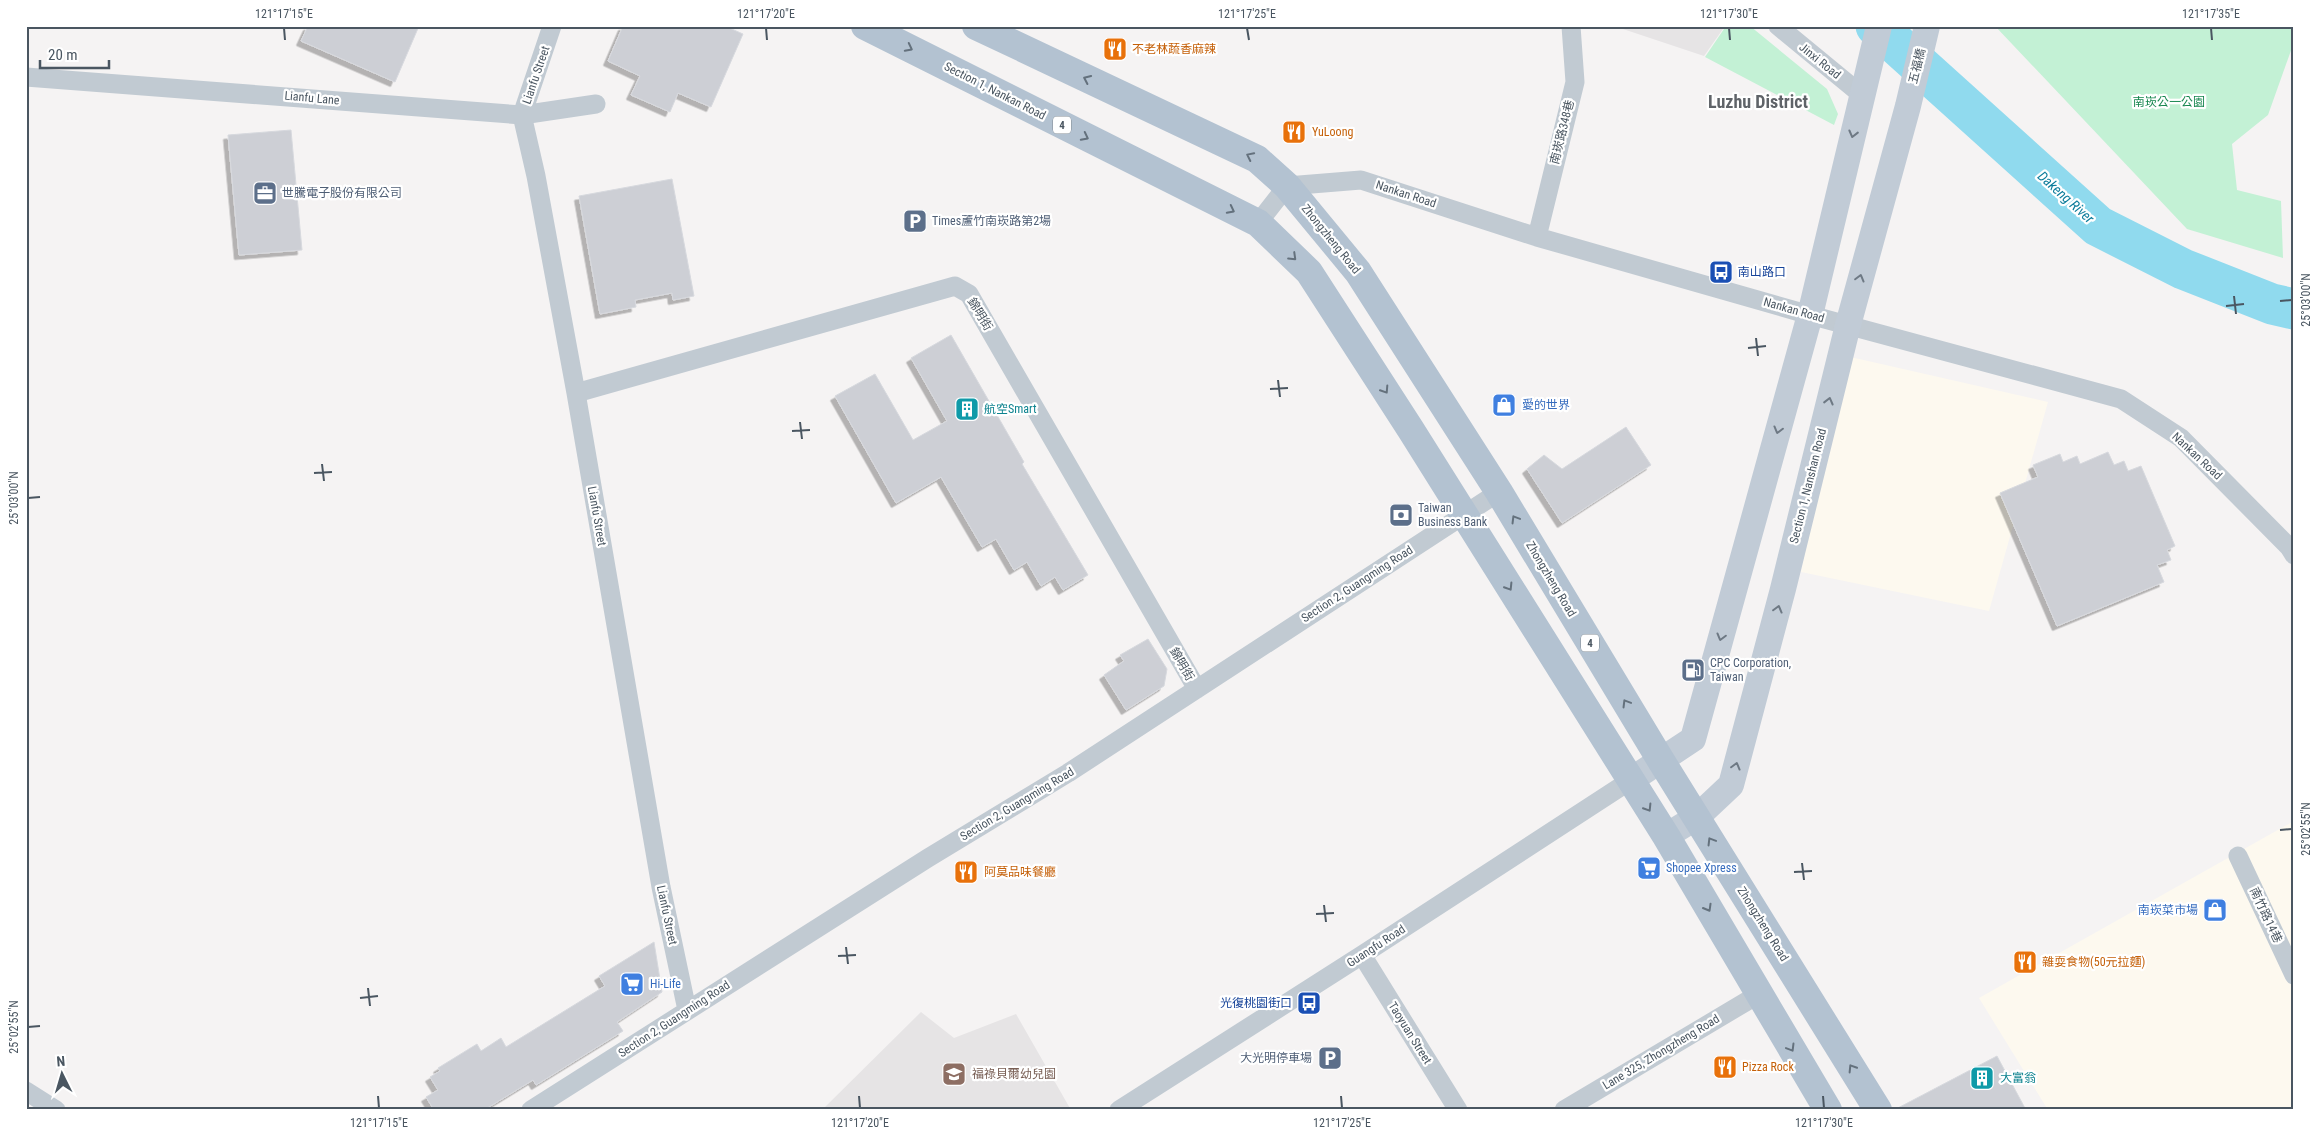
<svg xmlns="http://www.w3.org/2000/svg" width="2320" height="1136" viewBox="0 0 2320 1136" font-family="'Roboto Condensed','Noto Sans TC',sans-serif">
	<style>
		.commercial { fill: #fdf9ef }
		.education { fill: #e6e4e5 }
		.park { fill: #c3f1d5 }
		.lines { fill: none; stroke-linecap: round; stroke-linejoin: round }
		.river { stroke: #90daee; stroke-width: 41 }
		.building { fill: #cdcfd5; stroke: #d7d9de; filter: url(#shadow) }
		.street { stroke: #c1cad2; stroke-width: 19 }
		.secondary { stroke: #c1cbd6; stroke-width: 26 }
		.primary { stroke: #b3c2d1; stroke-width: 28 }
		.oneway { stroke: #64717d }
		.oneway2 { stroke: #6e7984 }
		.ticks { fill: none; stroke: #4a5661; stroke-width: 2 }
		.labels { text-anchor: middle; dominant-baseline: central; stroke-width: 4.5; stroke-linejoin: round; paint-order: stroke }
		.shield { fill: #fff; stroke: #808990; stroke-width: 1 }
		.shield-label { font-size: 11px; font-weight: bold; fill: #4a5661 }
		.food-label { font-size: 12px; fill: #c56008; stroke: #fff; text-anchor: start }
		.street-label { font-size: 12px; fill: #4a5661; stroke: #fff }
		.park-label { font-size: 12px; fill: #17864f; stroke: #fff }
		.service-label { font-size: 12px; fill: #4e5e75; stroke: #fff; text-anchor: start }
		.transit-label { font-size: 12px; fill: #164399; stroke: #fff; text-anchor: start }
		.shop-label { font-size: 12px; fill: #366cbe; stroke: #fff; text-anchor: start }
		.culture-label { font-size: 12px; fill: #0d838f; stroke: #fff; text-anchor: start }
		.education-label { font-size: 12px; fill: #785e54; stroke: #fff; text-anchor: start }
		.water-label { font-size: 14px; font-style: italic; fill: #0c7c9b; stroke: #fff }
		.district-label { font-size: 18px; font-weight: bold; fill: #5f6368; stroke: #fff }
		.neatline { fill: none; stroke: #4a5661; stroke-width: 2 }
		.ticks-label { font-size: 12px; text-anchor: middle; fill: #4a5661 }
	</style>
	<defs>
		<filter id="shadow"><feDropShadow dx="-4.5" dy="4.5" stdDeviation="0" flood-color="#0004"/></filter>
	</defs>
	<rect width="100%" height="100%" fill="#f5f3f3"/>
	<path class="commercial" d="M1846,356L2048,402L1989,611L1801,572Z
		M2294,821V1110H2048L1979,998Z"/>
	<path class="education" d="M1614,26H1725L1704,56Z
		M921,1012L954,1038L1016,1014L1071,1110H822Z"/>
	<path class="park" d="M1726,26H1750L1827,89L1838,114L1834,125L1705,57Z
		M1995,26H2294V42L2268,115L2232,144L2237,190L2281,201L2283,258L2187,229Z"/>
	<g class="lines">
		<path class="river" d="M1876,26L2098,226L2183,269L2272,304L2294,309"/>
	</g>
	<path class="building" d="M308,26H419L395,82L301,41Z
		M623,26H725L743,34L711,107L678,93L670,112L631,95L640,76L608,61Z
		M291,130L302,250L239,255L228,135Z
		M672,179L694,296L673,300L672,293L635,300L636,307L600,314L579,196Z
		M951,335L1024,462L1022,464L1088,575L1063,590L1055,577L1041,586L1027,562L1014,570L996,539L982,547L941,477L896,503L835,396L875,374L913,440L947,421L911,358Z
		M1626,427L1651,465L1562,523L1527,469L1544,455L1562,469Z
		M2108,452L2114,465L2124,461L2128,471L2141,466L2175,546L2167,550L2171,560L2157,565L2164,582L2057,626L2000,493L2038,477L2033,465L2060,454L2063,462L2077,456L2080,464Z
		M1148,639L1167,669L1164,686L1126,710L1104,675L1124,661L1120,655Z
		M654,942L662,992L617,1022L623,1031L536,1085L533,1080L484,1110H434L426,1097L438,1090L430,1077L440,1071L438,1068L477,1044L481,1051L501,1038L506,1047L605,986L599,976Z
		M1997,1056L2026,1110H1894Z"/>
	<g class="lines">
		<path class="street" d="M552,26L522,115L536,176L576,393L661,887L687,1010
			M1778,26L1863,96
			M26,77L522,115L596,104
			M1258,223L1287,186L1361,180L1537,237L1810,315L2121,399L2181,438L2289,547L2294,555
			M1537,237L1575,82L1571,26
			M576,393L955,286L969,294L1197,689
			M2238,856L2294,975
			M1362,955L1458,1110
			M26,1091L56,1110
			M531,1110L928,858L1068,773L1499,492
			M1119,1110L1362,955L1631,780
			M1564,1110L1759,994"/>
		<path class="secondary" d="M1631,780L1693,739L1810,315L1879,26
			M1666,836L1697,817L1731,785L1783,589L1848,325L1908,106L1927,26"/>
		<path class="primary" d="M865,26L1258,223L1309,272L1411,430L1666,836L1828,1110
			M976,26L1257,159L1287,186L1358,272L1499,492L1660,759L1878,1110"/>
	</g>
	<defs><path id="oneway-chevron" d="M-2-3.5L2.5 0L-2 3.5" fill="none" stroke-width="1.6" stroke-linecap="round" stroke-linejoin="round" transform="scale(1.25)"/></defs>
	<g class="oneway">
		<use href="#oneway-chevron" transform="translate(909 48) rotate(27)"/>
		<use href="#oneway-chevron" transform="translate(1087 79) rotate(-155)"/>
		<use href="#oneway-chevron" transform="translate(1085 137) rotate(27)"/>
		<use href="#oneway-chevron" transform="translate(1250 156) rotate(-154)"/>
		<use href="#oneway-chevron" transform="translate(1231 210) rotate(27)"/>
		<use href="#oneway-chevron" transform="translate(1293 257) rotate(44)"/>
		<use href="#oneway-chevron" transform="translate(1385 390) rotate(57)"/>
		<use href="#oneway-chevron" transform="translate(1515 519) rotate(-121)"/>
		<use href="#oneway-chevron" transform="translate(1509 587) rotate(58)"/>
		<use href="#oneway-chevron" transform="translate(1626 703) rotate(-121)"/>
		<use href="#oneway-chevron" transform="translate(1648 808) rotate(58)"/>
		<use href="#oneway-chevron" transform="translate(1711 841) rotate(-121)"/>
		<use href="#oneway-chevron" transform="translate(1708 908) rotate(60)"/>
		<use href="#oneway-chevron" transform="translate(1791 1048) rotate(59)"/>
		<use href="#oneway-chevron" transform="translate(1852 1068) rotate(-122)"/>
	</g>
	<g class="oneway2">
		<use href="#oneway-chevron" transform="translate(1853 134) rotate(104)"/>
		<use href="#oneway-chevron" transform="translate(1860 278) rotate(-75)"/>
		<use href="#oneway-chevron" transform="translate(1829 401) rotate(-76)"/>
		<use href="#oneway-chevron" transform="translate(1778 430) rotate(105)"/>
		<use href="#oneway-chevron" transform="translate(1778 609) rotate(-75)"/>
		<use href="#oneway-chevron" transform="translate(1721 637) rotate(105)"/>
		<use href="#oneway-chevron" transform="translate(1736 766) rotate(-75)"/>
	</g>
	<path class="ticks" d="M284,28L285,40M766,28L767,40M1247,28L1249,40M1729,28L1730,40M2211,28L2212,40M2234,296L2236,314M2280,301L2292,300M2226,306L2244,304M1756,338L1758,356M1748,348L1766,346M1278,380L1280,397M1270,389L1288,388M800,422L802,439M792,431L810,430M322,464L324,481M314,473L332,472M28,498L40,497M2280,830L2292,829M1802,863L1804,880M1794,872L1812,871M1324,905L1326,922M1316,914L1334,913M846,947L848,964M838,956L856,955M368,988L370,1006M360,998L378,996M28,1027L40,1026M378,1096L379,1108M859,1096L860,1108M1341,1096L1342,1108M1823,1096L1824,1108"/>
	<defs>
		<g id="restaurant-square" transform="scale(1.25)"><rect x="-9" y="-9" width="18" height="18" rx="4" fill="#e8710a" stroke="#fff"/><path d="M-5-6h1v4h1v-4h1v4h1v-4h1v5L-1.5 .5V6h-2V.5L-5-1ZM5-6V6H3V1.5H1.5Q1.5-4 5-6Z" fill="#fff"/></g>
		<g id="office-square" transform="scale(1.25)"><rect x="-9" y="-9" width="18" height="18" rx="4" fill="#5c6f8a" stroke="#fff"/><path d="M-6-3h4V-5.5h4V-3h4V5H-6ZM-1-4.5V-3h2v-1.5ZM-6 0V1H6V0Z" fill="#fff"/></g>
		<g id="parking-square" transform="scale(1.25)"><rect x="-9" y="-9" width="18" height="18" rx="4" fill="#5c6f8a" stroke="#fff"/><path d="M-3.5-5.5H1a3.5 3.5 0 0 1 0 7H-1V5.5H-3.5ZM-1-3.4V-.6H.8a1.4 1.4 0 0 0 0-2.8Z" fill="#fff"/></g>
		<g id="bus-square" transform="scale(1.25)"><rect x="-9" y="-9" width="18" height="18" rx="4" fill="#1a4fb4" stroke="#fff"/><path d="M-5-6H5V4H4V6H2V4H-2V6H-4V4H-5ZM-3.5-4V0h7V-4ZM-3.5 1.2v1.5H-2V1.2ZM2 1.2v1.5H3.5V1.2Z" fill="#fff"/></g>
		<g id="shop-square" transform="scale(1.25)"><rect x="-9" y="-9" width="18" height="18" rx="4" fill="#3f7fe0" stroke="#fff"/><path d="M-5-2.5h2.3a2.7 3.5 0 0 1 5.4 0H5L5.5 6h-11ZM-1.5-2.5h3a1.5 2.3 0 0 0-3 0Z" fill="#fff"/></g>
		<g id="building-square" transform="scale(1.25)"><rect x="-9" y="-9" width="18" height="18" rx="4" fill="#0f9aa8" stroke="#fff"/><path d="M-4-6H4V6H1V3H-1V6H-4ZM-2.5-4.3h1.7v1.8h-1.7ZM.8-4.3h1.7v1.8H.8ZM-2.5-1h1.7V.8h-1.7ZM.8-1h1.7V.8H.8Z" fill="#fff"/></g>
		<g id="bank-square" transform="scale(1.25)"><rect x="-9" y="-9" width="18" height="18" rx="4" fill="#5c6f8a" stroke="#fff"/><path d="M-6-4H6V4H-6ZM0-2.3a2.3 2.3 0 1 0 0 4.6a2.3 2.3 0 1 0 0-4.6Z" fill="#fff"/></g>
		<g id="fuel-square" transform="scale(1.25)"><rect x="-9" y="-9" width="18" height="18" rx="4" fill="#5c6f8a" stroke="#fff"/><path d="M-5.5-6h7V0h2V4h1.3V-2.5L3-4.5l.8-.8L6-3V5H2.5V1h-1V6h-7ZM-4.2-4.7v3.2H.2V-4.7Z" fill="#fff"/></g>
		<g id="supermarket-square" transform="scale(1.25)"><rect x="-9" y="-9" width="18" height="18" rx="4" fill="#3f7fe0" stroke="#fff"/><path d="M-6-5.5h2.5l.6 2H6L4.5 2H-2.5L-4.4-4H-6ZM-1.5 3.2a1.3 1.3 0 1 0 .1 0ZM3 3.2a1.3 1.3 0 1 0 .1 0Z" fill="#fff"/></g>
		<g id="school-square" transform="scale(1.25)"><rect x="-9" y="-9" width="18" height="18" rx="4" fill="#8d6e63" stroke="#fff"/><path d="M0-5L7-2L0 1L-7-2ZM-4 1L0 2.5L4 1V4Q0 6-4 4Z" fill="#fff"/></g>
	</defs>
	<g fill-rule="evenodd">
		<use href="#restaurant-square" x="1115" y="49"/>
		<use href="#restaurant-square" x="1294" y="132"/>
		<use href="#office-square" x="265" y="193"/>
		<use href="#parking-square" x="915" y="221"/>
		<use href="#bus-square" x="1721" y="272"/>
		<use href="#shop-square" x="1504" y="405"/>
		<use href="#building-square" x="967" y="409"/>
		<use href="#bank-square" x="1401" y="515"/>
		<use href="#fuel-square" x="1693" y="670"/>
		<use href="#supermarket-square" x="1649" y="868"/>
		<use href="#restaurant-square" x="966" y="872"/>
		<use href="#shop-square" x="2215" y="910"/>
		<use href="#restaurant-square" x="2025" y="962"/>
		<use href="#supermarket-square" x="632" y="984"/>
		<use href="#bus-square" x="1309" y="1003"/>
		<use href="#parking-square" x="1330" y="1058"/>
		<use href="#restaurant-square" x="1725" y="1067"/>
		<use href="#school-square" x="954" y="1074"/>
		<use href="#building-square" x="1982" y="1078"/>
	</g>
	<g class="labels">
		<g class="shield">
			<rect x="1053" y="116.5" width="18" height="17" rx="4"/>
			<rect x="1581" y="634.5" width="18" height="17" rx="4"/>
		</g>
		<g class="shield-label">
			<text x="1062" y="125">4</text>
			<text x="1590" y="643">4</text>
		</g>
		<g class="food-label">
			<text x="1132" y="49">不老林蔬香麻辣</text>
			<text x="1312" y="132">YuLoong</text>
			<text x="984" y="872">阿莫品味餐廳</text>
			<text x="2042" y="962">雜耍食物(50元拉麵)</text>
			<text x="1742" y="1067">Pizza Rock</text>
		</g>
		<g class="street-label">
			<text transform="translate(1820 61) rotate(39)">Jinxi Road</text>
			<text transform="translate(1917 66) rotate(-76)">五福橋</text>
			<text transform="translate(536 75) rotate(-71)">Lianfu Street</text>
			<text transform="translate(995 91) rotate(27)">Section 1, Nankan Road</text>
			<text transform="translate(312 98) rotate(5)">Lianfu Lane</text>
			<text transform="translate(1562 132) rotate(-76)">南崁路348巷</text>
			<text transform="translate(1406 194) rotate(18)">Nankan Road</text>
			<text transform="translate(1331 239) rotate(51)">Zhongzheng Road</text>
			<text transform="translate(1794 310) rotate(16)">Nankan Road</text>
			<text transform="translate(980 314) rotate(59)">錦明街</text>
			<text transform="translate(2197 456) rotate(43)">Nankan Road</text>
			<text transform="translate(1808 486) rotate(-76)">Section 1, Nanshan Road</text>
			<text transform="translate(597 516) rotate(80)">Lianfu Street</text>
			<text transform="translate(1551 579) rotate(59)">Zhongzheng Road</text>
			<text transform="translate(1357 584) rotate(-33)">Section 2, Guangming Road</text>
			<text transform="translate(1182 664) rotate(60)">錦明街</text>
			<text transform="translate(1017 804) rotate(-31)">Section 2, Guangming Road</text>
			<text transform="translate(667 915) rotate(78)">Lianfu Street</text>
			<text transform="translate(2266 915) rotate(65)">南竹路14巷</text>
			<text transform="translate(1763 924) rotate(58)">Zhongzheng Road</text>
			<text transform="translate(1376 946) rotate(-33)">Guangfu Road</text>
			<text transform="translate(674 1019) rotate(-33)">Section 2, Guangming Road</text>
			<text transform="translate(1410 1033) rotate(58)">Taoyuan Street</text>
			<text transform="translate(1661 1052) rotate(-31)">Lane 325, Zhongzheng Road</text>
		</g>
		<g class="park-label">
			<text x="2169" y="102">南崁公一公園</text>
		</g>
		<g class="service-label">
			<text x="282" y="193">世騰電子股份有限公司</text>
			<text x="932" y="221">Times蘆竹南崁路第2場</text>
			<text x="1418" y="508">Taiwan<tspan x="1418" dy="14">Business Bank</tspan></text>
			<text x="1710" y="663">CPC Corporation,<tspan x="1710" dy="14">Taiwan</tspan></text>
			<text x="1312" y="1058" text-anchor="end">大光明停車場</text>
		</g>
		<g class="transit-label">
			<text x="1738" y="272">南山路口</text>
			<text x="1292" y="1003" text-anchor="end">光復桃園街口</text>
		</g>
		<g class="shop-label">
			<text x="1522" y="405">愛的世界</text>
			<text x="1666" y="868">Shopee Xpress</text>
			<text x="2198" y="910" text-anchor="end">南崁菜市場</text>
			<text x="650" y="984">Hi-Life</text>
		</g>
		<g class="culture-label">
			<text x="984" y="409">航空Smart</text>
			<text x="2000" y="1078">大富翁</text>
		</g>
		<g class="education-label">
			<text x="972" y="1074">福祿貝爾幼兒園</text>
		</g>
		<g class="water-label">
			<text transform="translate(2066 197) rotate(42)">Dakeng River</text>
		</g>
		<g class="district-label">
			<text x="1758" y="101">Luzhu District</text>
		</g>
	</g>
	<rect width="2320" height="1136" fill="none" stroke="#ffffff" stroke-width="55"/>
	<g transform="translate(62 1074) rotate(355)" stroke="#ffffff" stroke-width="4" paint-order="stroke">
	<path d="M0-4L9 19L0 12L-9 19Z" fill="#4a5661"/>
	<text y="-8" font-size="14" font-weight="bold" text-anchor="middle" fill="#4a5661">N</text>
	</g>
	<path d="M40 60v8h69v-8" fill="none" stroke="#4a5661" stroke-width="2.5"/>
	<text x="48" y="60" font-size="15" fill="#4a5661" stroke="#ffffff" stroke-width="4" paint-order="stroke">20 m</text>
	<rect x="28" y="28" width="2264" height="1080" class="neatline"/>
	<g class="ticks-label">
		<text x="284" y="18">121°17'15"E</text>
		<text x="766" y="18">121°17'20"E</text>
		<text x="1247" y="18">121°17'25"E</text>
		<text x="1729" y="18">121°17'30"E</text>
		<text x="2211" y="18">121°17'35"E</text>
		<text transform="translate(2306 300) rotate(-90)" y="4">25°03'00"N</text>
		<text transform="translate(14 498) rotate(-90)" y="4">25°03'00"N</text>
		<text transform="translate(2306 829) rotate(-90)" y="4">25°02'55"N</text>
		<text transform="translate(14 1027) rotate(-90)" y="4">25°02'55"N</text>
		<text x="379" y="1127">121°17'15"E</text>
		<text x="860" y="1127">121°17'20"E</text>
		<text x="1342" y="1127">121°17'25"E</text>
		<text x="1824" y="1127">121°17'30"E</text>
	</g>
</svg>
